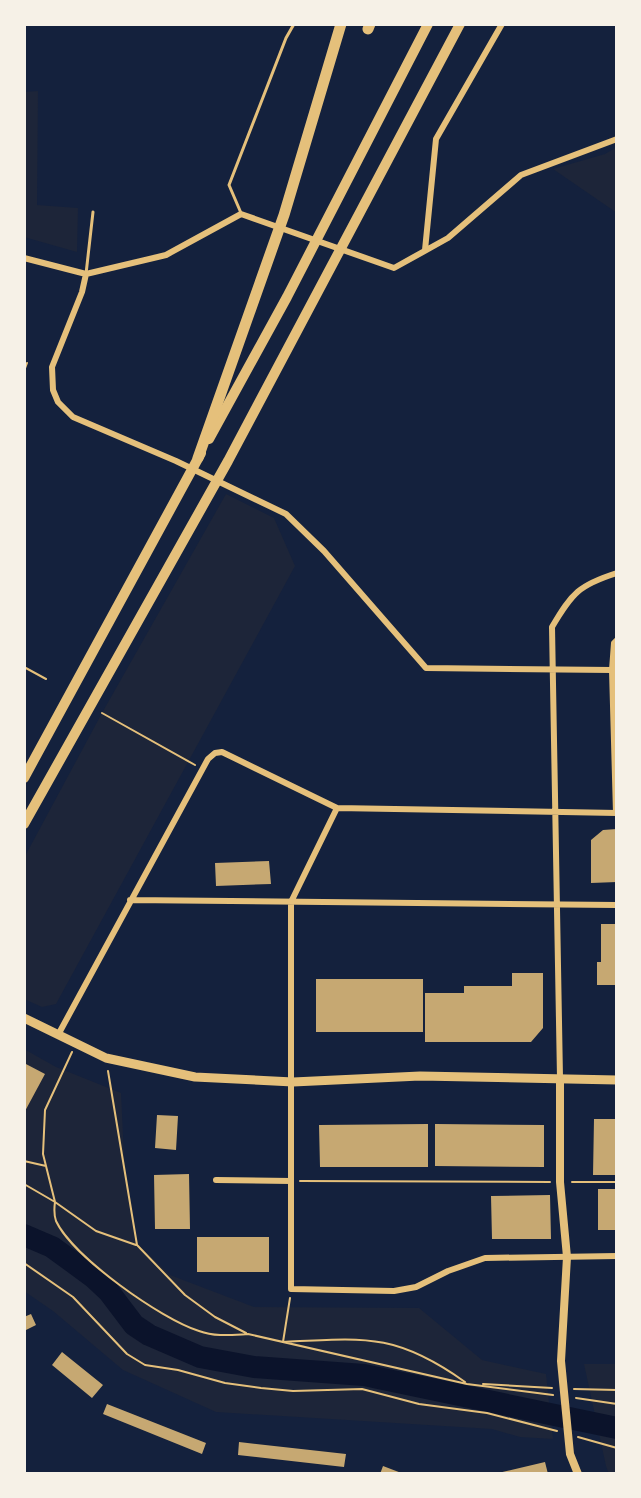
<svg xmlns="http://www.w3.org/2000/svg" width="641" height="1498" viewBox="0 0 641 1498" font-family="'Sofia Sans Condensed',sans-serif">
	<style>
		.green { fill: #1d2539 }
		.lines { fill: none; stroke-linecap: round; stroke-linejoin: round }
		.river { stroke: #0b132b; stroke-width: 22 }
		.building { fill: #c6a872 }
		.path { stroke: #e5c07b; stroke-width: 2 }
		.service { stroke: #e5c07b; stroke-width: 3 }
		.minor { stroke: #e5c07b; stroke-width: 6 }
		.tertiary { stroke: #e5c07b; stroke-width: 8 }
		.secondary { stroke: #e5c07b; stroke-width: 9 }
		.trunk { stroke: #e5c07b; stroke-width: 10 }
		.motorway { stroke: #e5c07b; stroke-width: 11 }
	</style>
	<rect width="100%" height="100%" fill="#14213d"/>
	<path class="green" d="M38,91L37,205L78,208L77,252L24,237V92Z
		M617,147V213L553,169L605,154Z
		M226,494L274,518L295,566L56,1004L42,1007L24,999V858L102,713Z
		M24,1049L56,1067L121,1093L124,1156L135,1241L170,1275L254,1307L419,1308L482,1360L546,1374L553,1439L520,1437L492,1429L216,1412L123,1370L53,1311L24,1291Z
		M584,1364H617V1474H609L606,1466Z"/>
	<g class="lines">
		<path class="river" d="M24,1235L52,1247L93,1277L109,1292L134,1325L149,1335L200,1357L254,1367L364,1375L617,1428"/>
	</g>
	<path class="building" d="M617,829V882L591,883V840L603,830Z
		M269,861L271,884L216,886L215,863Z
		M601,924H617V985H597V962H601Z
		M512,973H543V1028L531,1042H425V993H464V986H512Z
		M316,979H423V1032H316Z
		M24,1063L45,1074L24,1113Z
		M157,1115L178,1116L176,1150L155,1148Z
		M594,1119H617V1175H593Z
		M428,1124V1167H320L319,1125Z
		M435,1124L544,1125V1167L435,1166Z
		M189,1174L190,1229H155L154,1175Z
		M598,1189H617V1230H598Z
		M550,1195L551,1239H492L491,1196Z
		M197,1237H269V1272H197Z
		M31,1314L36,1325L24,1331V1317Z
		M62,1352L103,1385L92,1398L52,1365Z
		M107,1404L206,1443L202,1454L103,1414Z
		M239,1442L346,1454L344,1467L238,1455Z
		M545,1462L548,1474H498V1473Z
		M383,1466L404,1474H380Z"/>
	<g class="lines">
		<path class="path" d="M24,371L27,363
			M24,667L46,679
			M102,713L195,765
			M72,1052L45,1110L43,1154L55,1202L96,1231L136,1245
			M108,1071L137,1245L185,1295L215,1317L246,1333
			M24,1161L46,1166
			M300,1181L550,1182
			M572,1182H617
			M24,1184L55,1202C54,1209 54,1215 56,1221C73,1257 161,1319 199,1331C215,1337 231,1335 248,1334L467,1384L553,1395
			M24,1263L73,1297L127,1354L145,1365L178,1370L225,1383L261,1388L293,1391L362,1389L419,1404L487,1413L557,1431
			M290,1298L283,1342C363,1338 395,1332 465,1382
			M483,1384L552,1388
			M574,1389L617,1390
			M576,1398L617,1404
			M578,1437L617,1448"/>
		<path class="service" d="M241,213L229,185L286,38L294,24
			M86,274L93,212"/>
		<path class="minor" d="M425,250L436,139L502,24
			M24,258L86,274L166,255L241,214L394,268L448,238L521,175L617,139
			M86,274L82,292L52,367L53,390L58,402L73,417L176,461L286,514L324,551L426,668L612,670
			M337,808L291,902V1289L394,1291L416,1287L448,1271L485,1258L617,1256
			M616,813L612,670L614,643L617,640
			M130,900L617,905
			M58,1035L208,759L215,753L222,752L337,808L617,813
			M560,1078L552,627C572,593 579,585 617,573
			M216,1180L291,1181"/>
		<path class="tertiary" d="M560,1078V1182L567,1257L561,1361L570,1454L578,1474"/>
		<path class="secondary" d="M24,1018L106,1058L195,1077L293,1082L420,1076L617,1080"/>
		<path class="trunk" d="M209,439L287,297L428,24
			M24,778L201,453
			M24,824L228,461L460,24"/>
		<path class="motorway" d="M368,29L370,24
			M198,458L284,215L341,24"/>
	</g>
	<rect width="641" height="1498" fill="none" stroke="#f6f1e7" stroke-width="52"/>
</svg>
